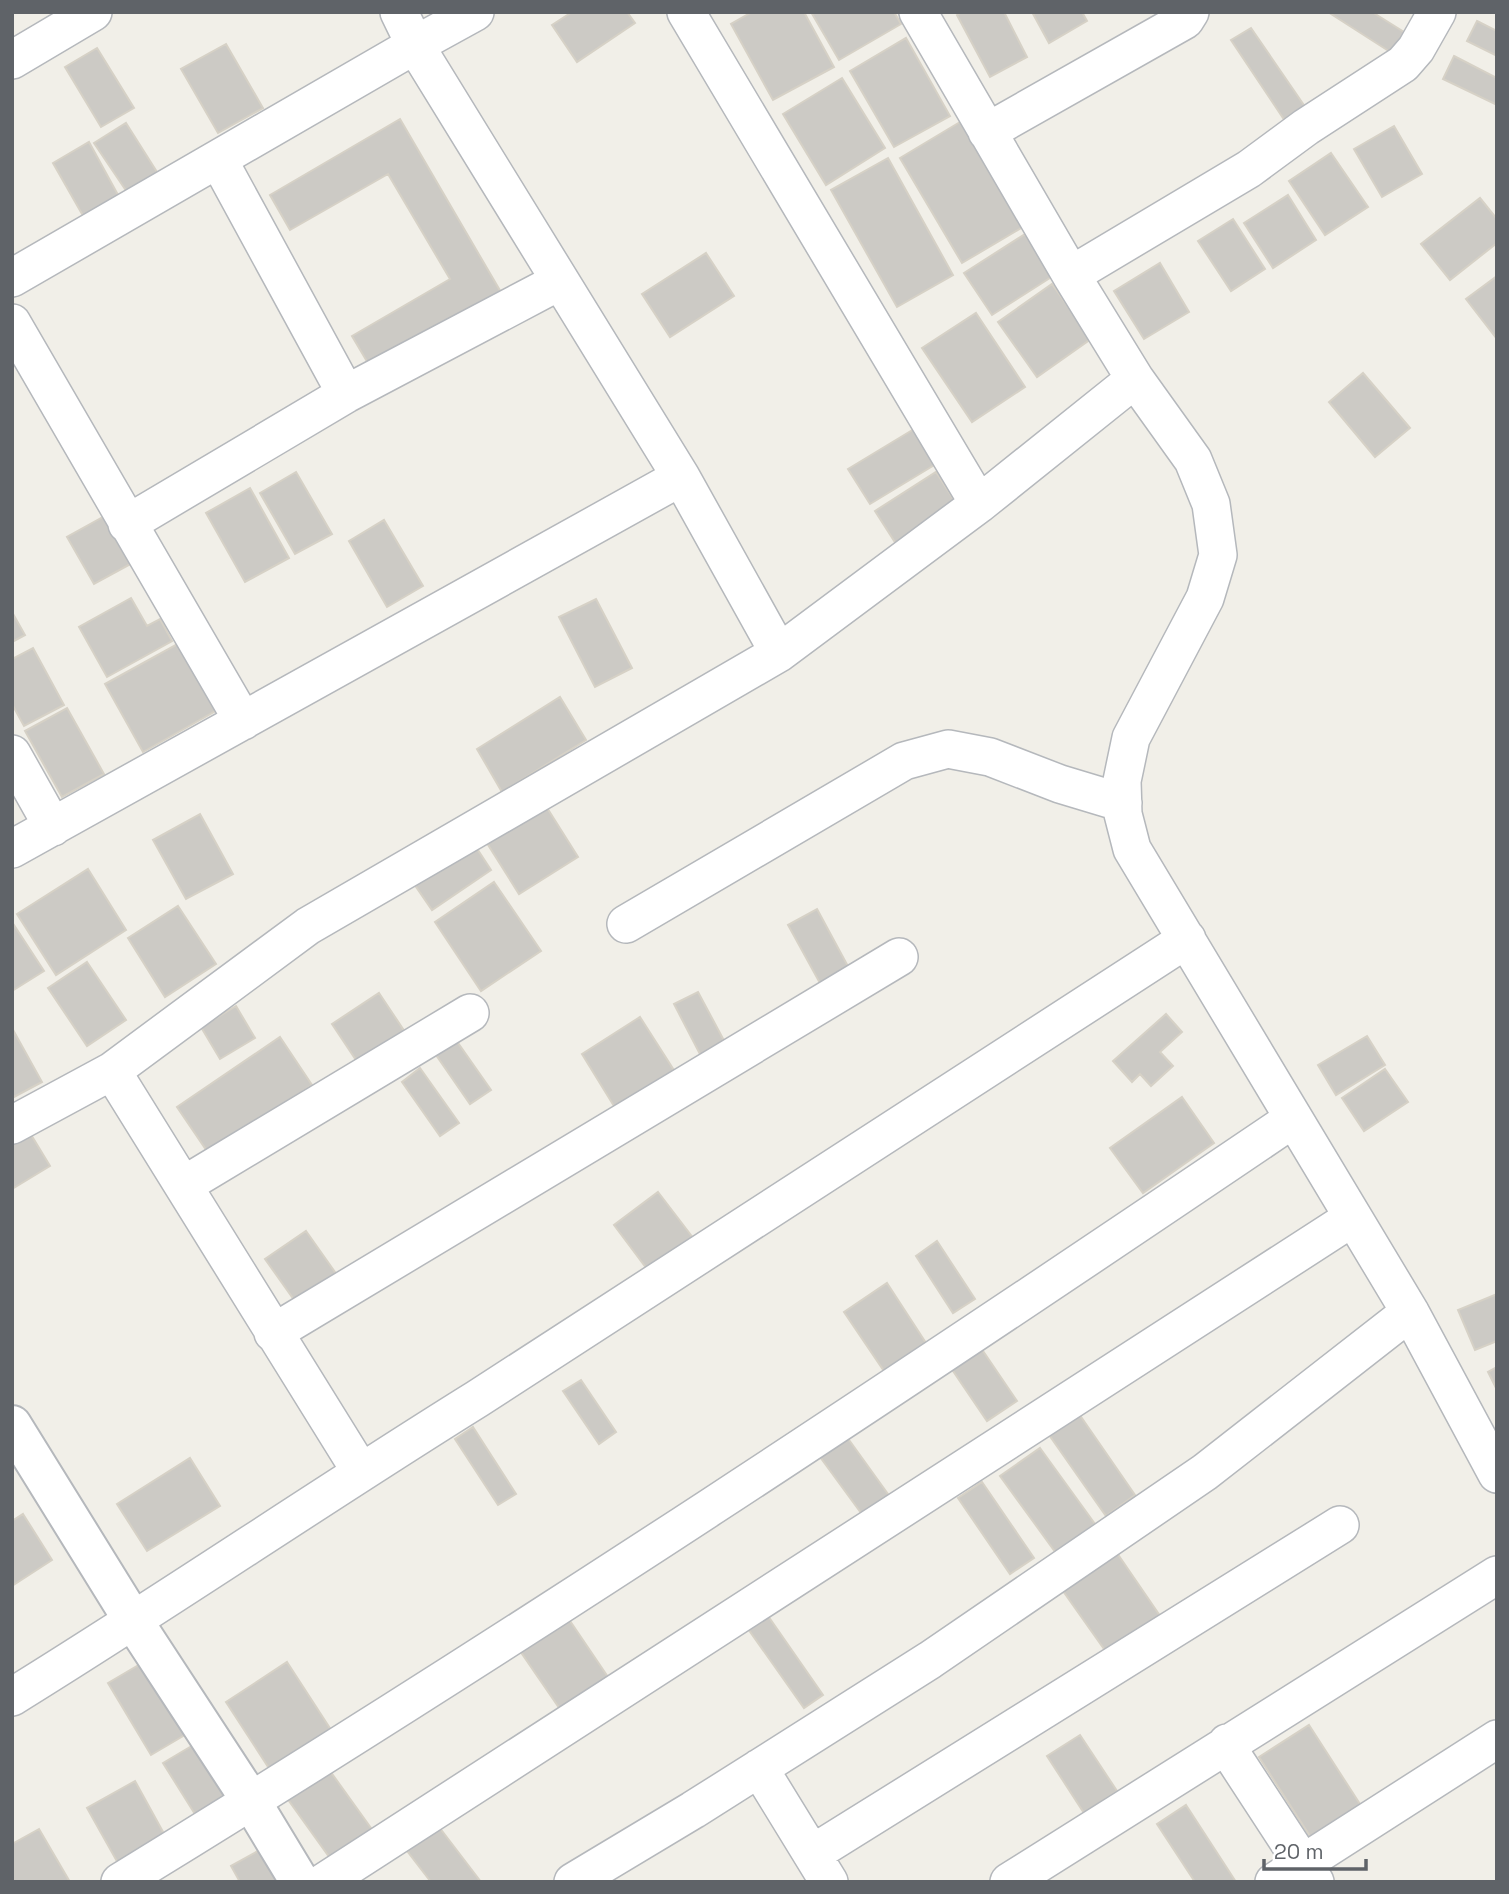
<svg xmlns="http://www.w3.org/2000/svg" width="1509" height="1894" viewBox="0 0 1509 1894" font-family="'Space Grotesk',sans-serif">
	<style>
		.building { fill: #cccac5; stroke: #d6d1c6; stroke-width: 2 }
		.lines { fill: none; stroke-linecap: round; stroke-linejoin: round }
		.minor-casing { stroke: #b5b8bc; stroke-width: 40 }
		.tertiary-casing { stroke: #b5b8bc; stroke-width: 42 }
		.minor { stroke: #fff; stroke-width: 37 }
		.tertiary { stroke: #fff; stroke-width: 38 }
	</style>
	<rect width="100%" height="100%" fill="#f1efe8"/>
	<path class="building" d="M572,12H627L635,23L577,62L552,25Z
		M752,12H804L834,67L773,100L731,24Z
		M811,12H894L901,24L839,60Z
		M962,12H1004L1027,57L990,77L957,15Z
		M1032,12H1082L1087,21L1049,43Z
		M1328,12H1372L1412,37L1398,57Z
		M1477,21L1497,31V56L1467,41Z
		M1251,28L1308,111L1285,121L1231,40Z
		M906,38L950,116L894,147L850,71Z
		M226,44L263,108L218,133L181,69Z
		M97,48L134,108L101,127L65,67Z
		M1454,56L1497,78V105L1443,79Z
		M842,78L885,148L826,185L783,114Z
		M400,119L502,294L372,370L352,336L450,279L388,174L290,230L270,195Z
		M965,119L1028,224L962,263L900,158Z
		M126,123L162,180L131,198L94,143Z
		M1394,126L1422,174L1382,197L1354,149Z
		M89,142L123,204L86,221L53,163Z
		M1331,153L1368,207L1325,235L1289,181Z
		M888,158L953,275L897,307L831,190Z
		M1288,195L1316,240L1273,268L1244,223Z
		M1480,198L1497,219V243L1450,280L1421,244Z
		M1233,219L1265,269L1231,291L1198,241Z
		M1025,234L1053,276L992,315L964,273Z
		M706,253L734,296L670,337L642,294Z
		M1160,263L1189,312L1144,339L1114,291Z
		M1497,276V339L1466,299Z
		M1052,284L1091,339L1037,377L998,322Z
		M976,313L1025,387L972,422L922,348Z
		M1363,373L1410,428L1375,457L1329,402Z
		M914,429L936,464L870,504L848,469Z
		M296,472L332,534L295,554L260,493Z
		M936,472L961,511L900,550L875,511Z
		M250,488L289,558L245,582L206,513Z
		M110,513L136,561L94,584L67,537Z
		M384,520L423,586L387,607L349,541Z
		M131,598L147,626L160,619L172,641L107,677L79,627Z
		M596,599L632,668L595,687L559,617Z
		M12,612L25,635L12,642Z
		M181,642L219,709L143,752L105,684Z
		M33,648L64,705L24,726L12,704V659Z
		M560,697L586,740L502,792L477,749Z
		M67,708L104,774L62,797L25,731Z
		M544,803L578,857L519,894L485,840Z
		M200,814L233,874L186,899L153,840Z
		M472,841L491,870L432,910L412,881Z
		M88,869L126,930L56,975L17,914Z
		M494,882L541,951L481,991L435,922Z
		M178,906L216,964L165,997L128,938Z
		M817,909L850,970L821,985L788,925Z
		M12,922L44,971L12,991Z
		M87,962L126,1020L87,1046L48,988Z
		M698,992L728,1048L703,1060L674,1004Z
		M379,993L411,1041L364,1072L332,1024Z
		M236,1006L255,1038L220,1059L201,1027Z
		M1166,1014L1182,1032L1160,1052L1173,1066L1151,1086L1140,1074L1132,1082L1113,1061Z
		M640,1017L677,1075L617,1111L582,1054Z
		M12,1028L42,1082L12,1098Z
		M1367,1036L1385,1065L1336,1095L1318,1065Z
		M280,1037L312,1085L209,1154L177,1107Z
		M456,1040L491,1090L470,1104L436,1055Z
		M420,1068L459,1123L440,1136L402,1082Z
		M1385,1069L1408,1102L1364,1131L1342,1098Z
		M1182,1097L1214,1143L1143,1193L1110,1148Z
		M30,1133L50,1166L12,1189V1144Z
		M658,1192L697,1243L653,1277L614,1225Z
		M306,1231L342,1282L302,1311L265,1259Z
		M937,1241L975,1299L953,1313L916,1256Z
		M887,1283L926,1343L884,1371L844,1312Z
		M1497,1294V1341L1475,1350L1458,1310Z
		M981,1348L1017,1401L987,1421L951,1368Z
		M1497,1367V1390L1488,1372Z
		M581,1380L616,1432L599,1444L563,1391Z
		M1077,1411L1135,1495L1106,1516L1047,1432Z
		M839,1426L893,1501L867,1521L812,1446Z
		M473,1427L516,1494L498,1505L455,1439Z
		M1040,1448L1095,1524L1056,1553L1000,1476Z
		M190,1458L220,1506L147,1551L117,1504Z
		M982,1482L1034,1558L1010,1574L958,1498Z
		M23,1514L52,1560L12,1586V1521Z
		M1117,1553L1167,1626L1114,1663L1063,1591Z
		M766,1613L823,1695L804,1708L746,1626Z
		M566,1615L610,1680L562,1712L518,1648Z
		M147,1660L190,1732L151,1755L108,1683Z
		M287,1662L335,1736L274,1776L226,1702Z
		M1309,1725L1367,1815L1317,1847L1259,1757Z
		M1080,1735L1117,1791L1084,1813L1047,1756Z
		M200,1741L234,1797L198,1819L163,1763Z
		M325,1764L376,1835L335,1865L284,1794Z
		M135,1781L167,1839L119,1865L87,1808Z
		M1186,1805L1236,1882H1195L1157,1824Z
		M436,1823L481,1882H431L404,1847Z
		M39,1829L70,1882H12V1844Z
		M265,1847L283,1882H240L231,1866Z"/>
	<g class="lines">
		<g class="minor-casing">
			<path id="minor" d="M475,12L415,45L681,477
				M686,12L979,504
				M918,12L1071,275L1135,379L1193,460L1211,504L1218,555L1205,598L1131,738L1122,781L1123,814L1132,849L1410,1312L1497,1474
				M12,60L93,12
				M987,132L1185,20L1190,12
				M218,159L346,394
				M1071,275L1249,169L1306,127L1403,64L1416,49L1437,12
				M12,278L415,45L399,12
				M12,323L243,721
				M127,524L346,394L560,281
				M12,754L53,827
				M12,849L681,477L779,653L979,504L1135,379
				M626,924L904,761L948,749L990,757L1060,784L1123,803
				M112,1071L361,1472
				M12,1125L112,1071L308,926L779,653
				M184,1185L470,1013
				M273,1333L899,957
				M12,1697C169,1600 321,1496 477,1399L1187,939
				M1227,1743L1236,1761L1315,1882
				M759,1768L829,1882
				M812,1854L1340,1525
				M120,1882C518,1638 907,1380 1293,1119
				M324,1882L1352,1218
				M573,1882L693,1810L930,1660L1205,1472L1410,1312
				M1009,1882L1497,1575
				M1274,1882L1497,1739"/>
		</g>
		<g class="tertiary-casing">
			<path id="tertiary" d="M12,1425L134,1622L251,1801L300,1882"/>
		</g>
		<use href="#minor" class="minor"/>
		<use href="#tertiary" class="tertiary"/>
	</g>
	<rect width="1509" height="1894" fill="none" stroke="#5f6368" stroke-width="28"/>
	<path d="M1264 1859v10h102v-10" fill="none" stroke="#5f6368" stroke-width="3.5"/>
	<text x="1274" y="1859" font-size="21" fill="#5f6368" stroke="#ffffff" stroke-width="5" paint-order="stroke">20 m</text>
</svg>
